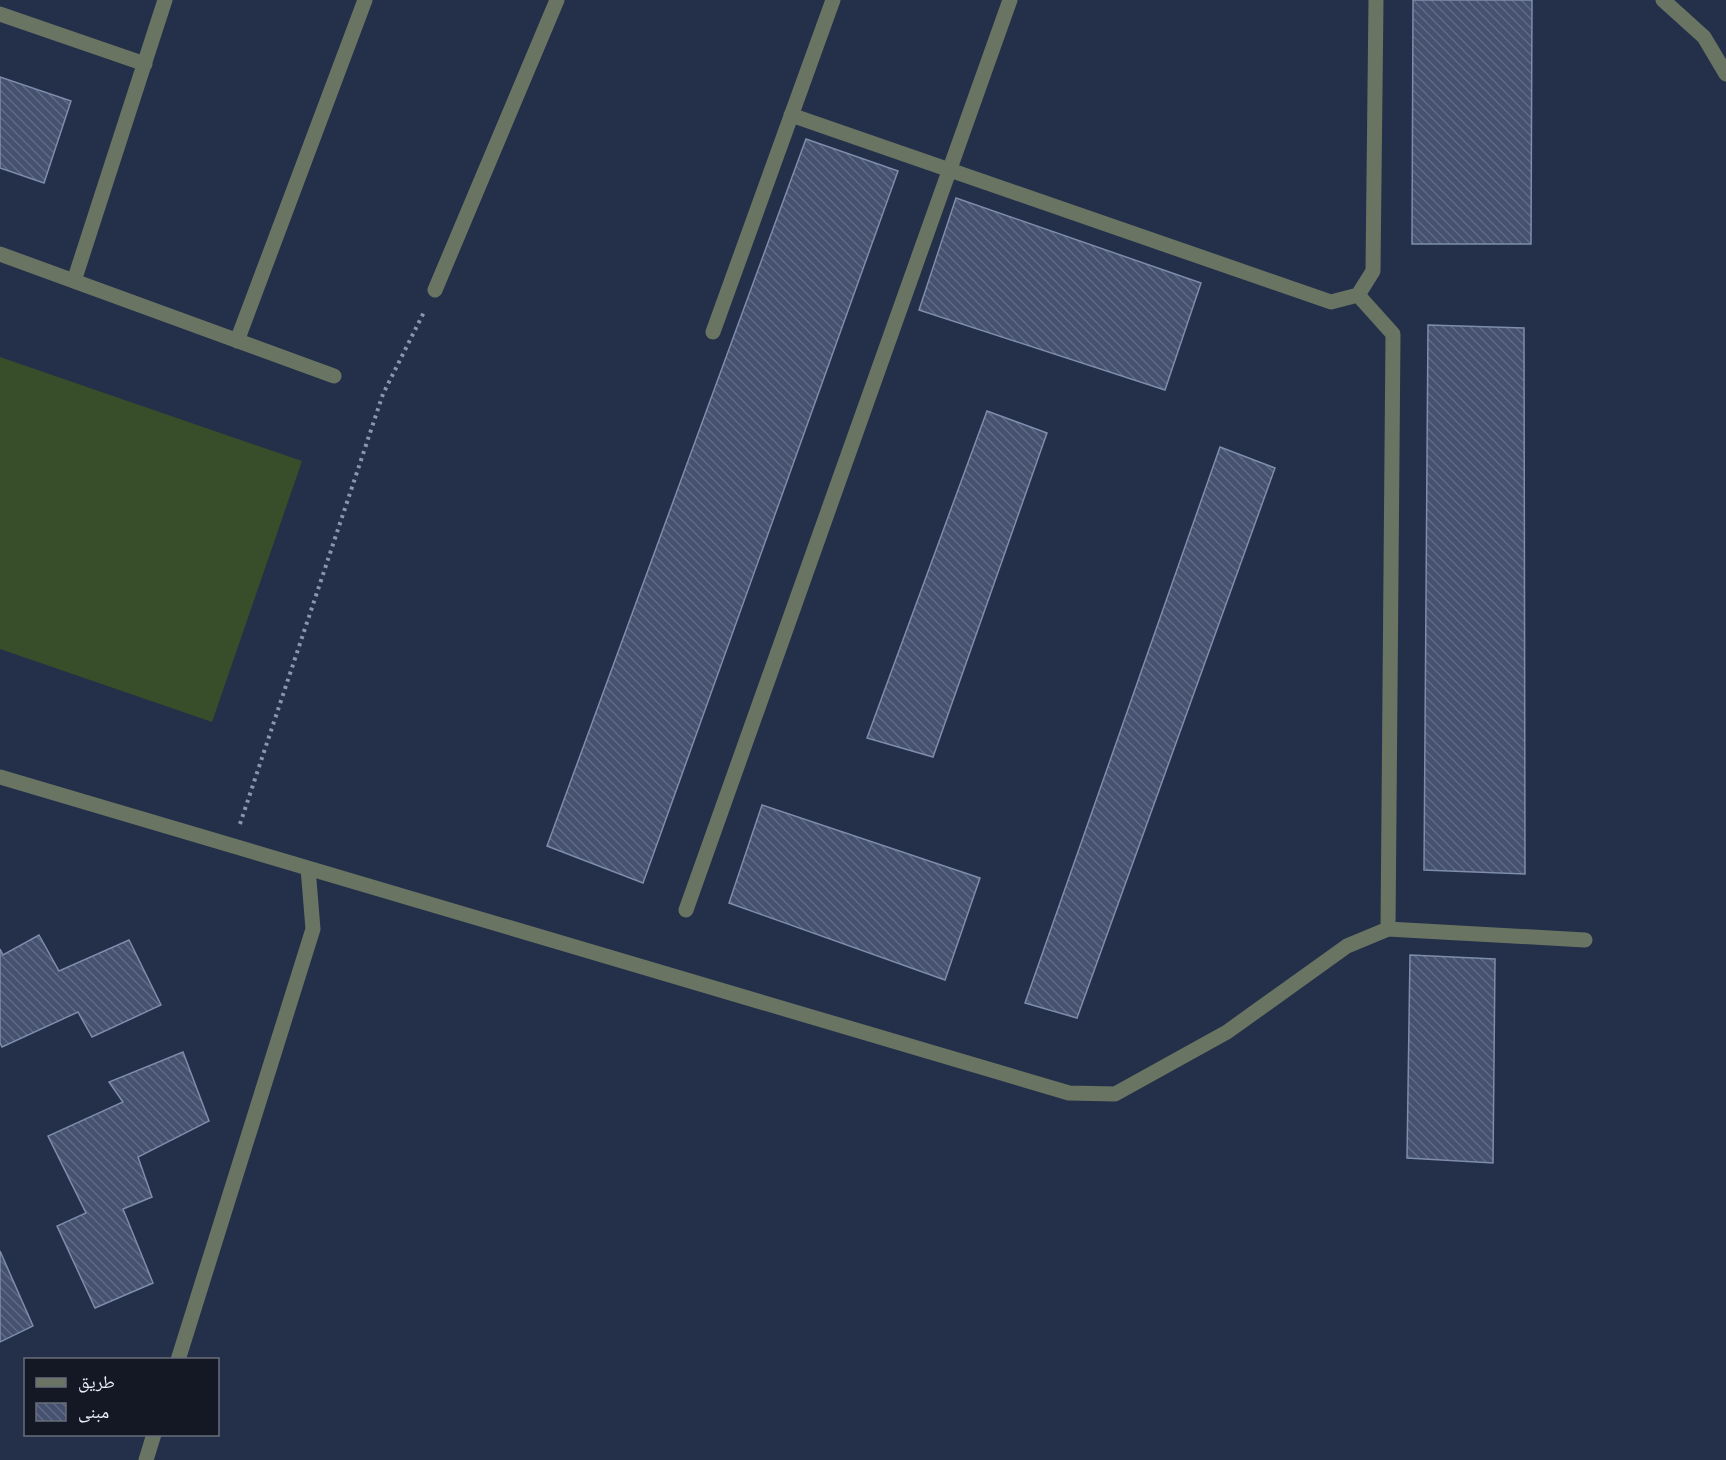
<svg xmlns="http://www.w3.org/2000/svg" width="1726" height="1460" viewBox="0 0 1726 1460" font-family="'Open Sans','Noto Naskh Arabic',sans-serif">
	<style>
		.pitch { fill: #384d29 }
		.building { fill: url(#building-back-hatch); stroke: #7e8dac; stroke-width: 1.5 }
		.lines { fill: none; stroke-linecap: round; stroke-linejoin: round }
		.path { stroke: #8c95a9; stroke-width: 4; stroke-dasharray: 3 4.5; stroke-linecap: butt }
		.minor { stroke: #697562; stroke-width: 15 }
	</style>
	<defs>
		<pattern id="building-back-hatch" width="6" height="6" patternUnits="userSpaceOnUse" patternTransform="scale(1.5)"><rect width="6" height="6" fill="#45516e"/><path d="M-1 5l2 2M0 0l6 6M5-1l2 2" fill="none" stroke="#606a84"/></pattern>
	</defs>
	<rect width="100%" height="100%" fill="#24304a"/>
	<path class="pitch" d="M0,357L302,461L212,722L0,649Z"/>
	<path class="building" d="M1413,0H1532L1531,244H1412Z
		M0,77L71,101L44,183L0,168Z
		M806,139L898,171L643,883L547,846Z
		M956,198L1201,283L1165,390L919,310Z
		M1428,325L1524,328L1525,874L1424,870Z
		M987,411L1047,433L933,757L867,738Z
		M1220,447L1275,468L1077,1018L1025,1003Z
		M762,805L980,878L945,980L729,903Z
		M39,935L59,971L129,940L161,1005L92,1037L78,1012L2,1047L0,1043V949L3,955Z
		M1410,955L1495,959L1493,1163L1407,1158Z
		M183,1052L209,1121L138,1157L152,1197L123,1209L153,1283L95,1308L57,1226L86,1213L48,1136L123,1102L109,1082Z
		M0,1251L33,1326L0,1342Z"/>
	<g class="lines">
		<path class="path" d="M240,824L383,394L424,312"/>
		<path class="minor" d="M1663,0L1704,37L1726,74
			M0,14L145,64
			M791,115L1331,302L1358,295L1373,271L1376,0
			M0,254L334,376
			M74,281L165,0
			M435,290L557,0
			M1358,295L1393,334L1388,929
			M713,332L833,0
			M237,341L365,0
			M0,777L1069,1093L1115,1094L1227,1032L1347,946L1388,929L1585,940
			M686,910L1010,0
			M178,1360L313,929L308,868
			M146,1460L154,1434"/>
	</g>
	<rect x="24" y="1358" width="195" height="78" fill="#131824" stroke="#696e7b" stroke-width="1.5"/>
	<rect x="36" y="1378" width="30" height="9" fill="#697562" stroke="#696e7b" stroke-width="1.5"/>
	<text x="78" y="1388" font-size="18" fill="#e9effd">طريق</text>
	<rect x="36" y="1403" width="30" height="18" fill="url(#building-back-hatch)" stroke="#696e7b" stroke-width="1.5"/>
	<text x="78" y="1418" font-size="18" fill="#e9effd">مبنى</text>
</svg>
